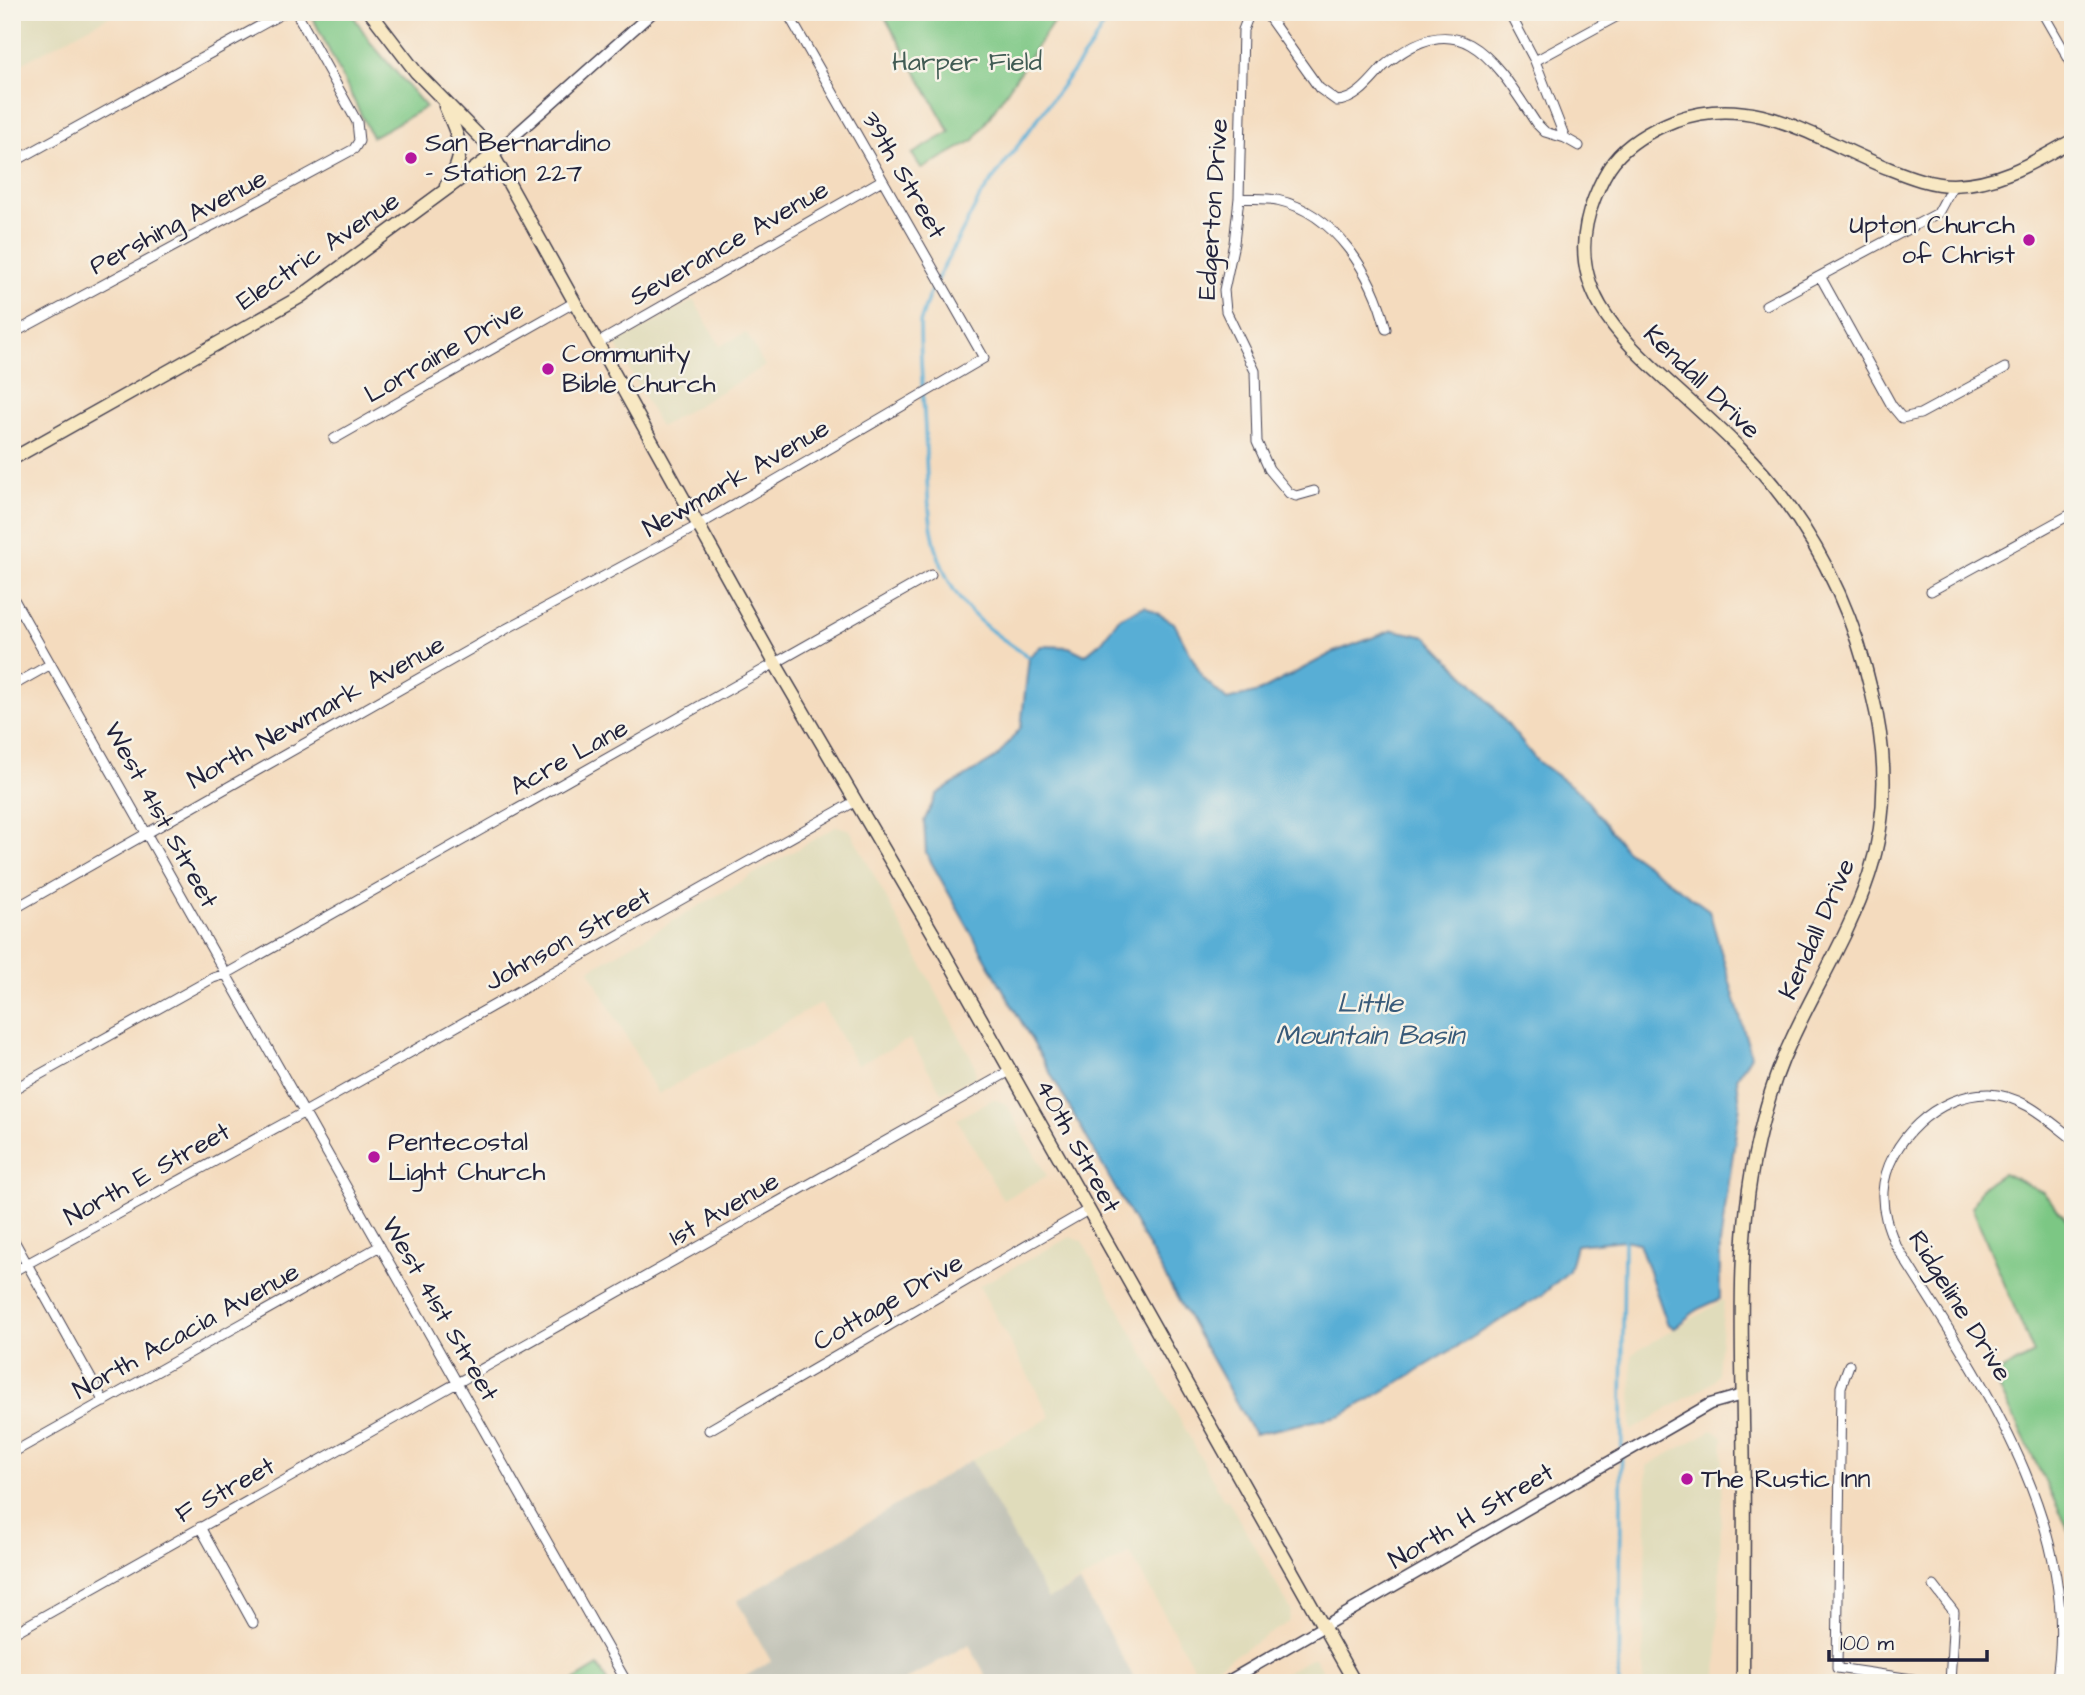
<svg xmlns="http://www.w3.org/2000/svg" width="2085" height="1695" viewBox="0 0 2085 1695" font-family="'Architects Daughter',sans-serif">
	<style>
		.built { fill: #e0dcbb }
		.industrial { fill: #c4c5b9 }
		.green { fill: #7cc784; stroke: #4f7460; stroke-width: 2 }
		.water { fill: #59aed5; stroke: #3e6888; stroke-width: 2 }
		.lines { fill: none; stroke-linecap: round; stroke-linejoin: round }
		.stream { stroke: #59aed5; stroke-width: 3.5 }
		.minor-casing { stroke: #423e4f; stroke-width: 11 }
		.tertiary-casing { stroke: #423e4f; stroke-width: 13 }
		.secondary-casing { stroke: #423e4f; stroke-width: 15 }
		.minor { stroke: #fff; stroke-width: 9 }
		.tertiary { stroke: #fff; stroke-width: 10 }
		.secondary { stroke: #f8e8c3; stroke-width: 12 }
		.poi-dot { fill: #b5179e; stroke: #f7f3e8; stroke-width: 2.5 }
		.labels { text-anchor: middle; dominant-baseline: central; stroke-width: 5; stroke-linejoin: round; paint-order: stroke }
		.park-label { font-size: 26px; fill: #425c55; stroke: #f7f3e8 }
		.poi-label { font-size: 26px; fill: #22223b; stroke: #f7f3e8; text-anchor: start }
		.street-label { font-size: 26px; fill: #22223b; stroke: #f7f3e8 }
		.water-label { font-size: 28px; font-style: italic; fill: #385a79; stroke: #f7f3e8 }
	</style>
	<rect width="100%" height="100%" fill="#f7f3e8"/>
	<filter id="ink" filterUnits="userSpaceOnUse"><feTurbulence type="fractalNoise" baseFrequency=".0143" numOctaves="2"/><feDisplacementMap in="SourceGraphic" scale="14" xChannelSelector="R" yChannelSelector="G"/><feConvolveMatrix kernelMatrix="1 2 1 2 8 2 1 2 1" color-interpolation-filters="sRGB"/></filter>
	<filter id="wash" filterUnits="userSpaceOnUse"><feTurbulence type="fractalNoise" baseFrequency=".00686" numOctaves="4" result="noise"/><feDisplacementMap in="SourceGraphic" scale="28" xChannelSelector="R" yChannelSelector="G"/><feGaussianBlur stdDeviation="1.57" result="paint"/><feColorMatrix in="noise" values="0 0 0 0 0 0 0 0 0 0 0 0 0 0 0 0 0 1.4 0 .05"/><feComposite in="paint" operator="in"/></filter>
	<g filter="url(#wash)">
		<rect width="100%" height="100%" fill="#f4dbbe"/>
		<path class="built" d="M12,12H117L17,66L12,56Z
			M694,300L720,346L746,333L765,366L660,427L616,344Z
			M837,826L850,830L975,1065L976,1076L942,1093L910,1039L857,1065L821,1003L658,1094L589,970Z
			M993,1099L1006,1104L1047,1176L1003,1200L957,1119Z
			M1070,1237L1082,1241L1224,1500H1228L1291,1610L1289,1622L1199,1677L1130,1553L1048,1599L971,1460L1051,1417L979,1286Z
			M1724,1300L1718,1373L1713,1382L1631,1431L1632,1354Z
			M1712,1430L1723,1437L1717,1683H1643L1647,1466Z
			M1311,1658H1315L1329,1683H1268Z"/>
		<path class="industrial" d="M971,1460L1048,1599L1080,1583L1137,1683H990L969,1644L900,1683H734L771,1661L737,1601Z"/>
		<path class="green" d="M310,12H351L370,42L426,107L372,137Z
			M882,12H1060L974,140L922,169L912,154L950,132Z
			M2003,1173L2043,1192L2073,1227V1539L1993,1375L2034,1354L1972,1207L1981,1188Z
			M598,1666L608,1683H570Z"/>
		<path class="water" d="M1145,606L1174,623L1203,678L1227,700L1259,692L1334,652L1393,630L1427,637L1483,694L1537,761L1581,793L1626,850L1709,910L1751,1055L1737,1078L1740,1105L1720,1244V1299L1698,1309L1674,1328L1667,1323L1639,1243L1624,1240L1576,1245L1569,1271L1542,1295L1391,1387L1342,1415L1254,1434L926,853L924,821L937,794L997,757L1021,727L1029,657L1041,646L1069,647L1085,655L1102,641L1120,617Z"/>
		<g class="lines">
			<path class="stream" d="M1029,657C1004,640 978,624 960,599C924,550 928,488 925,430C923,394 920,359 920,323L929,295L980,197L1092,45L1111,12
				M1619,1683L1624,1240"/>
		</g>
	</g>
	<g filter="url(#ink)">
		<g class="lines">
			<g class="minor-casing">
				<path id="minor" d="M1250,12L1243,30L1239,198L1234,243L1224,290L1226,311L1255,371L1257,442L1269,469L1289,493L1296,496L1314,491
					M1265,12L1319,88L1337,101C1357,100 1371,80 1384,66C1461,0 1495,61 1536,123L1545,132L1565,138
					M1509,12L1535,61L1565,138L1579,146
					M2042,12L2073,66
					M1535,61L1625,12
					M12,163L285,12
					M1239,198C1251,199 1265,198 1277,200C1336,213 1373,275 1386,329
					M1820,276L1892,406L1902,418L1920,414L2005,368
					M1766,305L1938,213L1953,185
					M12,334L354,149L359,141L357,122L296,12
					M598,343L882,180
					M334,439L575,302
					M1931,591L2073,513
					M12,596L627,1683
					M12,686L51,664
					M12,910L506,629L699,525L984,358L787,12
					M12,1090L213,978L226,974L931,575
					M12,1237L104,1402
					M12,1272L303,1113L854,802
					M1849,1365L1841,1387L1837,1668L1939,1683
					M709,1430L1088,1210
					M12,1453L380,1246
					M200,1527L253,1623
					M1934,1586L1954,1612L1950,1683
					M12,1634L1010,1071
					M2056,1683C2085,1525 1974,1370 1895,1244C1888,1227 1882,1211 1883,1192C1886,1142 1938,1093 1989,1094C2024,1096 2047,1119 2073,1139"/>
			</g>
			<g class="tertiary-casing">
				<path id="tertiary" d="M493,155L653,12
					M1225,1683L1710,1404L1742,1395"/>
			</g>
			<g class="secondary-casing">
				<path id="secondary" d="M370,12L416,72L483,140L493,155L776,665L934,935L1355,1683
					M445,106C460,142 468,151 446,186
					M12,459L300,297L493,155
					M1743,1683C1743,1596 1745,1510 1743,1423C1742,1335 1737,1241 1755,1154C1763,1116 1774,1076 1791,1041C1816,986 1850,933 1869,875C1888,816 1887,753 1872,694C1856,623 1827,557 1783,498C1756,461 1720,429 1686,398C1626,343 1558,290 1594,199C1599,186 1605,172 1614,161C1630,141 1653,129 1676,120C1757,91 1819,142 1890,169C1910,177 1931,185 1953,185C1999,184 2034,162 2073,140"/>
			</g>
			<use href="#minor" class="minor"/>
			<use href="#tertiary" class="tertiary"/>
			<use href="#secondary" class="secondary"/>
		</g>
	</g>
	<g class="poi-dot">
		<circle cx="411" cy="158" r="7"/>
		<circle cx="2029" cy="240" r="7"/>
		<circle cx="548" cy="369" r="7"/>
		<circle cx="374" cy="1157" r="7"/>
		<circle cx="1687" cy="1479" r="7"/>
	</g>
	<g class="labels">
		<g class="park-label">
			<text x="967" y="62">Harper Field</text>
		</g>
		<g class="poi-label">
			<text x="425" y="143">San Bernardino<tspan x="425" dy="30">- Station 227</tspan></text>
			<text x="2015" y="225" text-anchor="end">Upton Church<tspan x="2015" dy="30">of Christ</tspan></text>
			<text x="562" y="354">Community<tspan x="562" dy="30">Bible Church</tspan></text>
			<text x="388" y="1142">Pentecostal<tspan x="388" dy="30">Light Church</tspan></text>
			<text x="1701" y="1479">The Rustic Inn</text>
		</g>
		<g class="street-label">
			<text transform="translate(904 175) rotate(60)">39th Street</text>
			<text transform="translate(1213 209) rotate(-86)">Edgerton Drive</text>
			<text transform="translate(178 222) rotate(-28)">Pershing Avenue</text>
			<text transform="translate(729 243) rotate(-30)">Severance Avenue</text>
			<text transform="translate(318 251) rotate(-34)">Electric Avenue</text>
			<text transform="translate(444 352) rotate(-30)">Lorraine Drive</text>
			<text transform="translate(1702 382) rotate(44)">Kendall Drive</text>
			<text transform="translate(736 478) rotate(-30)">Newmark Avenue</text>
			<text transform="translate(316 712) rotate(-29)">North Newmark Avenue</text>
			<text transform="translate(569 757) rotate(-29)">Acre Lane</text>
			<text transform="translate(161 815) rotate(61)">West 41st Street</text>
			<text transform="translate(1817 929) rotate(-66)">Kendall Drive</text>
			<text transform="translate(568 939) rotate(-29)">Johnson Street</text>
			<text transform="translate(1078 1146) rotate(61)">40th Street</text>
			<text transform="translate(147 1174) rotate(-29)">North E Street</text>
			<text transform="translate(724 1209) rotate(-30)">1st Avenue</text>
			<text transform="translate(888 1302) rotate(-30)">Cottage Drive</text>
			<text transform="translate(1960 1306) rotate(58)">Ridgeline Drive</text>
			<text transform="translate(440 1309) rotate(60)">West 41st Street</text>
			<text transform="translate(186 1331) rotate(-29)">North Acacia Avenue</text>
			<text transform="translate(225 1490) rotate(-29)">F Street</text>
			<text transform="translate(1471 1516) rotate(-30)">North H Street</text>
		</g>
		<g class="water-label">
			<text x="1370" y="1003">Little<tspan x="1370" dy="32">Mountain Basin</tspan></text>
		</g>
	</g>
	<rect width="2085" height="1695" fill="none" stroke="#f7f3e8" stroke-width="42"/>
	<path d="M1829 1650v10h158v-10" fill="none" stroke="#22223b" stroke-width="3.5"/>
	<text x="1840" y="1650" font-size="21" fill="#22223b" stroke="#f7f3e8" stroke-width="5" paint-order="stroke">100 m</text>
</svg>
